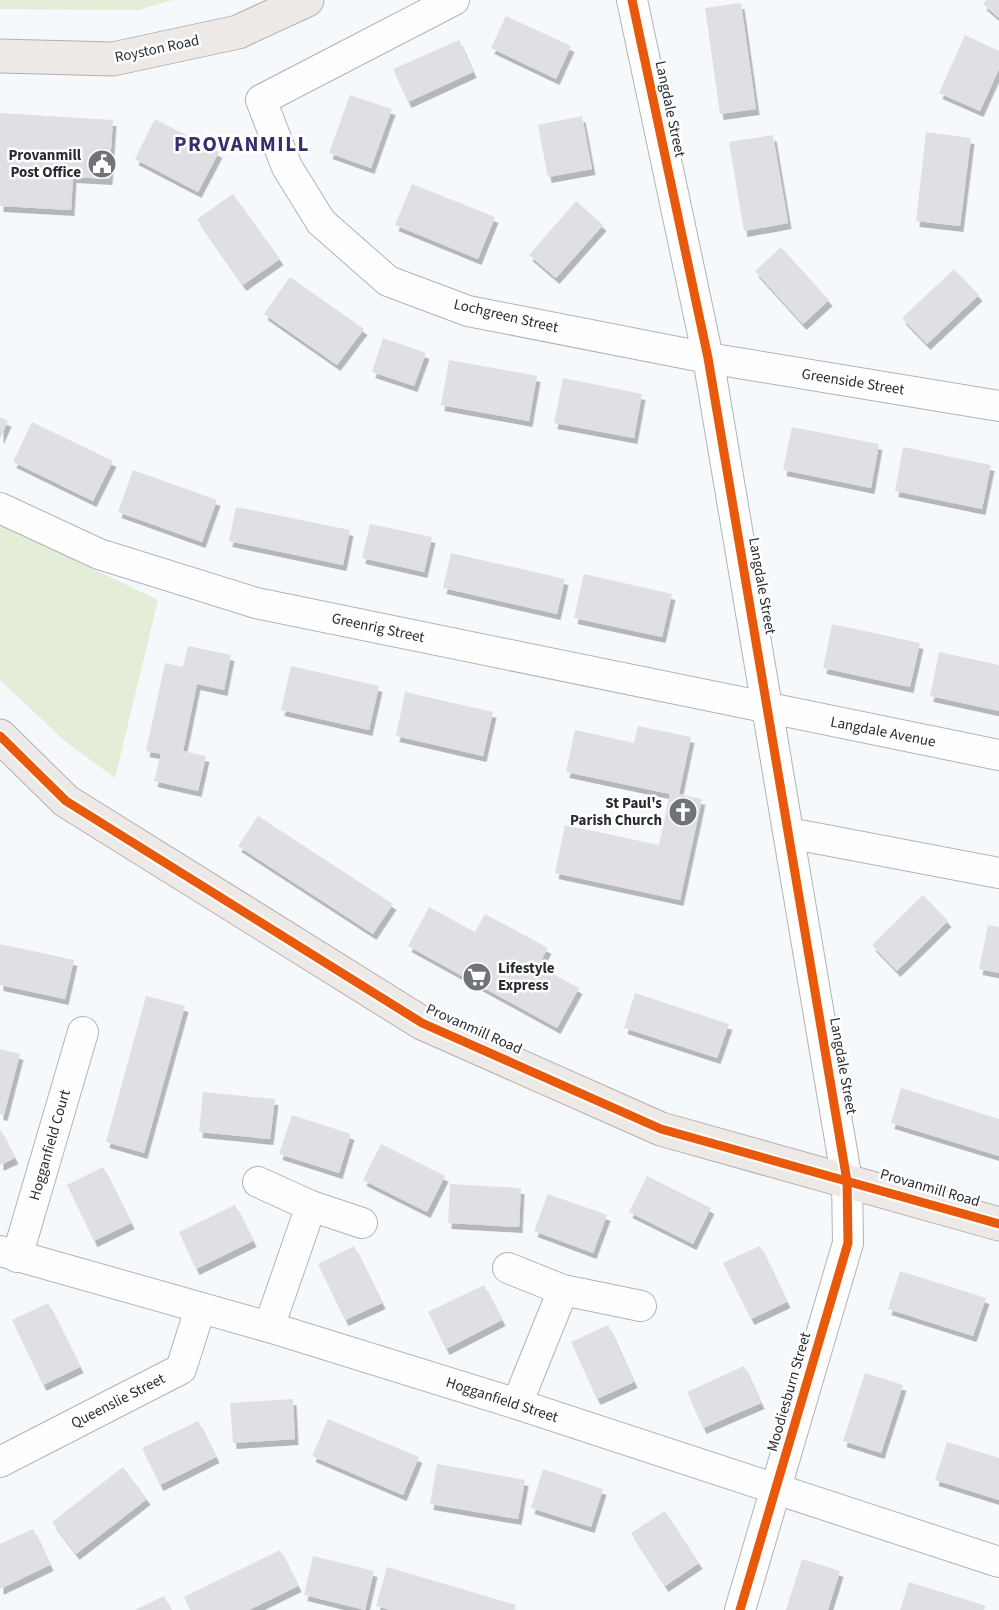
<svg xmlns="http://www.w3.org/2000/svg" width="999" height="1610" viewBox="0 0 999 1610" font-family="'Source Sans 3',sans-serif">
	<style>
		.green { fill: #e3edd7 }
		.building { fill: #e0dfe3; filter: url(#shadow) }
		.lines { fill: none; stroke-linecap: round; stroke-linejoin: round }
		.minor-casing { stroke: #b1b3b6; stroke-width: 32 }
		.major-casing { stroke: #b5aeac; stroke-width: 35 }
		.minor { stroke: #fefeff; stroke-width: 30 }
		.major { stroke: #ede9e7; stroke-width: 33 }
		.cycleway-casing { stroke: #fff; stroke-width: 13 }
		.cycleway { stroke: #e8590c; stroke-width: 9 }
		.labels { text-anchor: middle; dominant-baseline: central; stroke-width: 5; stroke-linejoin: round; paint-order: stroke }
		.street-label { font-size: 15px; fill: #282b2f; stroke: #fff }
		.poi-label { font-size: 15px; font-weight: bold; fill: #282b2f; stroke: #fff; text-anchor: end }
		.district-label { font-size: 21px; font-weight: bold; letter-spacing: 1.5px; fill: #392e6a; stroke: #fff }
	</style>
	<defs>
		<filter id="shadow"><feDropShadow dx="3.5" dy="6" stdDeviation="0" flood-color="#0004"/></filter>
	</defs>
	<rect width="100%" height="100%" fill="#f6f9fc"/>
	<path class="green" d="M0,0H173L138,10L0,9Z
		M0,524L158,600L115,778L66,742L0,680Z"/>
	<path class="building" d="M986,0H999V18L983,4Z
		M741,3L756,109L720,114L705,8Z
		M506,16L571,46L556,79L491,48Z
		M965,35L999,51V69L980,111L939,93Z
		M459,40L473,72L408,102L393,69Z
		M350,95L392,109L371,168L329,153Z
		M0,113L113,120L109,179L73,177L71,210L0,206Z
		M582,116L592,169L548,177L538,125Z
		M155,119L219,152L198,192L135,159Z
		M926,132L971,138L960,226L916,221Z
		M773,135L788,223L744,231L729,142Z
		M412,184L495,217L478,259L395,225Z
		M233,194L280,259L243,285L197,219Z
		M576,201L603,225L556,278L529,255Z
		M781,247L829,300L803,324L755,271Z
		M954,269L979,295L927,344L902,318Z
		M290,277L364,329L337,365L264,314Z
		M383,338L426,353L414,386L372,372Z
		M449,360L537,376L529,421L441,405Z
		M563,378L642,394L634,438L554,423Z
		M0,417L8,421L0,439Z
		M32,422L113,461L93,501L13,462Z
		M792,427L879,444L871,488L783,470Z
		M903,447L991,465L982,509L895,491Z
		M133,470L217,500L202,542L118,512Z
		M236,507L350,530L343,565L229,541Z
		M370,524L432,537L424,572L362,558Z
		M451,553L565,579L557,614L443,588Z
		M584,574L672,594L662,637L574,618Z
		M832,624L920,643L910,687L823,668Z
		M188,646L231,655L224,690L197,684L183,751L206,756L198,791L154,781L161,754L146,751L165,663L183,667Z
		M939,652L999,665V711L930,696Z
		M291,666L379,686L369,730L281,710Z
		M405,692L493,712L483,756L396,736Z
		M638,726L691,737L679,794L702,799L680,900L555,873L565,825L659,845L670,794L566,772L575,730L634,743Z
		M258,816L393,904L373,934L238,846Z
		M923,895L948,921L897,971L872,945Z
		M429,907L475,932L485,914L548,948L538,966L579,988L557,1028L408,946Z
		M988,925L999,927V973L979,969Z
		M0,944L74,960L65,999L0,985Z
		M635,993L729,1024L717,1058L624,1028Z
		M146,996L185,1006L144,1153L106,1142Z
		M0,1049L20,1054L4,1115L0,1114Z
		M901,1088L999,1119V1156L891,1123Z
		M203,1092L275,1099L270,1139L199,1132Z
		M292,1115L351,1134L339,1173L279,1154Z
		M0,1129L15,1158L0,1165Z
		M381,1144L445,1176L427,1212L363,1180Z
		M103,1167L131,1223L94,1241L67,1185Z
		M647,1176L711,1208L693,1244L629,1212Z
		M450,1184L521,1188L519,1227L448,1223Z
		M548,1194L607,1215L593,1253L534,1231Z
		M235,1205L253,1241L196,1269L179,1232Z
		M354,1246L382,1303L345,1320L318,1264Z
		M760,1246L787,1302L751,1319L723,1263Z
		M900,1271L986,1298L973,1336L888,1309Z
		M484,1285L502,1320L446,1349L428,1312Z
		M48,1303L80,1367L43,1385L12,1320Z
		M608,1325L634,1382L597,1399L571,1342Z
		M744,1366L761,1403L703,1428L687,1392Z
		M865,1373L903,1385L881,1453L843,1441Z
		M293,1399L295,1439L233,1443L230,1403Z
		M328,1419L419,1457L403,1495L312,1456Z
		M198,1421L216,1457L160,1485L142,1448Z
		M947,1442L999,1458V1500L935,1480Z
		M437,1464L525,1480L518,1519L430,1504Z
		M123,1467L147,1499L76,1554L52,1522Z
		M543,1469L603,1489L591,1527L531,1508Z
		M665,1511L699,1563L665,1586L631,1533Z
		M33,1529L50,1565L0,1589V1544Z
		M280,1550L298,1586L249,1610H190L184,1597Z
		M313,1556L374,1571L365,1610L304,1595Z
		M802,1559L840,1571L828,1610H786Z
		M387,1567L516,1605L514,1610H390L376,1606Z
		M909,1582L986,1606L984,1610H900Z
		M164,1596L171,1610H135Z"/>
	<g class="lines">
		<g class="minor-casing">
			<path id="minor" d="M454,0L261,100L287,167L321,222L388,281L468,311L708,358L999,406
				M632,0L708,358L847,1181L848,1243L740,1610
				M0,508L99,554L256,603L999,755
				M789,833L999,873
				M258,1182L311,1206L362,1223
				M0,1251L269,1327L517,1404L999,1562
				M17,1257L83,1032
				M508,1268L563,1290L641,1306
				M269,1327L311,1206
				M517,1404L563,1290
				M0,1462L181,1369L200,1309"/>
		</g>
		<g class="major-casing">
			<path id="major" d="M0,56L113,59L238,32L307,0
				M0,736L66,801L422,1023L661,1129L999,1224"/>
		</g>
		<use href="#minor" class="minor"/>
		<use href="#major" class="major"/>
		<g class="cycleway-casing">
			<path id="cycleway" d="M632,0L708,358L847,1181L848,1243L740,1610
				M0,736L66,801L422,1023L661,1129L999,1224"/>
		</g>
		<use href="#cycleway" class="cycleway"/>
	</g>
	<defs>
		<g id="civic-disc" transform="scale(1.5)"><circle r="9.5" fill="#707377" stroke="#fff"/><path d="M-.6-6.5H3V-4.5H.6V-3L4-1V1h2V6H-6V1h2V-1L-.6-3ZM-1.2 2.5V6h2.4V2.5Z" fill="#fff"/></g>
		<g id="church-disc" transform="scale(1.5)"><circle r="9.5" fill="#707377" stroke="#fff"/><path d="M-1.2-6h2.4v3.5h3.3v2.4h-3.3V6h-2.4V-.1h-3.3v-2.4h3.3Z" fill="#fff"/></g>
		<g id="supermarket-disc" transform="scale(1.5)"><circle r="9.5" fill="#707377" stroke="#fff"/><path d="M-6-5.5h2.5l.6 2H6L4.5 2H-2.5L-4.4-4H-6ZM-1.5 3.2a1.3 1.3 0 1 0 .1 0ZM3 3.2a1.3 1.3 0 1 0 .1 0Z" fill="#fff"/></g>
	</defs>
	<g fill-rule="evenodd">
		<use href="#civic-disc" x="102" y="164"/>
		<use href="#church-disc" x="683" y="812"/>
		<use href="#supermarket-disc" x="477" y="977"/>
	</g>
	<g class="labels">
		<g class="street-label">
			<text transform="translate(157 49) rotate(-12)">Royston Road</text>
			<text transform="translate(670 109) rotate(78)">Langdale Street</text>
			<text transform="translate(506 316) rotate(13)">Lochgreen Street</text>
			<text transform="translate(853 382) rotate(9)">Greenside Street</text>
			<text transform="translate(762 586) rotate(80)">Langdale Street</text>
			<text transform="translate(378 628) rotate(12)">Greenrig Street</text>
			<text transform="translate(883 732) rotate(11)">Langdale Avenue</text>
			<text transform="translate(474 1029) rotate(24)">Provanmill Road</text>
			<text transform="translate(843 1066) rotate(80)">Langdale Street</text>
			<text transform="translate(50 1145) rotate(-74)">Hogganfield Court</text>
			<text transform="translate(930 1188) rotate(16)">Provanmill Road</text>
			<text transform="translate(789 1392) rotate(-74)">Moodiesburn Street</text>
			<text transform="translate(502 1400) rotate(18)">Hogganfield Street</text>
			<text transform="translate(118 1401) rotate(-27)">Queenslie Street</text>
		</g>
		<g class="poi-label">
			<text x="81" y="155">Provanmill<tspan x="81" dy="17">Post Office</tspan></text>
			<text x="662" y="803">St Paul's<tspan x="662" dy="17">Parish Church</tspan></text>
			<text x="498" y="968" text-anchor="start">Lifestyle<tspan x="498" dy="17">Express</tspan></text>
		</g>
		<g class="district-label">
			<text x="242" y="144">PROVANMILL</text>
		</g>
	</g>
</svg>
